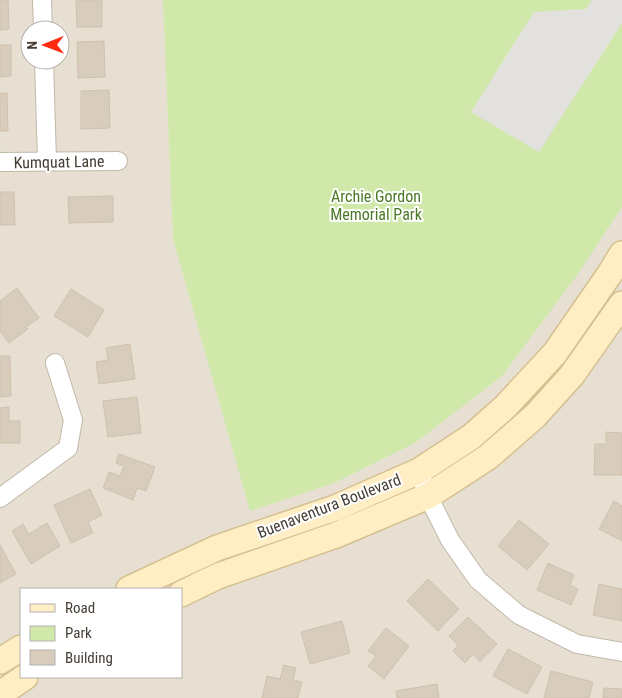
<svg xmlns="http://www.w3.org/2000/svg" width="622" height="698" viewBox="0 0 622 698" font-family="'Roboto Condensed',sans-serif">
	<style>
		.residential { fill: #e7e0d2; fill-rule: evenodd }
		.green { fill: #d0e9ab }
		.parking { fill: #e3e1dd }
		.building { fill: #d8ccbd; stroke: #d0c1ad }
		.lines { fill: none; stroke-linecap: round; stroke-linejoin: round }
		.minor-casing { stroke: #c2b8aa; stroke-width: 20 }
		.secondary-casing { stroke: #d5c092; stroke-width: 28 }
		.minor { stroke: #fff; stroke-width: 18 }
		.secondary { stroke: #ffeec3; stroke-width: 25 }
		.labels { text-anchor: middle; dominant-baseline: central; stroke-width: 4; stroke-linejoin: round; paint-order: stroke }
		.street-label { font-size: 16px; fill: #453e34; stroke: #fff }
		.park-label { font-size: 16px; fill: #497925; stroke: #fff }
	</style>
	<rect width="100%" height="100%" fill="#f3eee5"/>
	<path class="residential" d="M0,0H622V698H0ZM30,30H60V60H30ZM21,589H181V677H21Z"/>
	<path class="green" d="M163,0H622V207L575,278L502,376L415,443L334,483L250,511L173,239Z"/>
	<path class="parking" d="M592,0H622V23L539,152L471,112L534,12L586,9Z"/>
	<path class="building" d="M0,0H8L9,29L0,30Z
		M76,0H102V27H77Z
		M104,41L105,77L78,78L77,42Z
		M0,45H11V76L0,77Z
		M109,90L110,128L81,129V91Z
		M0,93H7L8,131H0Z
		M0,192H14L15,225H0Z
		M113,196V222L69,223L68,197Z
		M17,288L39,318L26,327L28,329L9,343L0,331V301Z
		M71,289L104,310L88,337L54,316Z
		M130,344L135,379L99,384L96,362L108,360L106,348Z
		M0,356H10L11,396L0,397Z
		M137,397L141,433L108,437L103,401Z
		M9,407V421H20V443H0V408Z
		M606,432L622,433V475H594L595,444H606Z
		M119,454L155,467L146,491L137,488L133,500L103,488L109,472L120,476L124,466L116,463Z
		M90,489L102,515L88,522L93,533L71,543L54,505Z
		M614,501L622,506V541L599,529Z
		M519,520L549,544L527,570L498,546Z
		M47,523L60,546L31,564L12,531L23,524L29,534Z
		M0,545L16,574L0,583Z
		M548,563L574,575L570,585L578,589L571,605L537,590Z
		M428,579L459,609L438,631L407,601Z
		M599,584L622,589V621L593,615Z
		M468,617L497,644L480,661L473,654L465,663L453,651L458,645L449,636Z
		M342,621L350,653L310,664L301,632Z
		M386,628L409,646L384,679L368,666L376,656L368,651Z
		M508,649L542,667L527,694L493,676Z
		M284,665L296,668L293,680L302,682L298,698H262L267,676L280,679Z
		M551,671L593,682L589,698H544Z
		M437,684L439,698H397L396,691Z
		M604,688L622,689V698H603Z"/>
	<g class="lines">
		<g class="minor-casing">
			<path id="minor" d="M42,0L43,30
				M44,60L47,162
				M0,162L118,161
				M419,471L428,496L450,540L478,580L519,615L577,644L622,652
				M0,498L68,448L73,420L55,363"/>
		</g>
		<g class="secondary-casing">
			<path id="secondary" d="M129,589L217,548L335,508L419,471L471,437L505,407L555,353L609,275L622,254
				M181,594L218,576L336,535L428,496L488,457L535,416L572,375L622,304
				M0,661L21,648
				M0,694L25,677"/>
		</g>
		<use href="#minor" class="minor"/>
		<use href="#secondary" class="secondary"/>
	</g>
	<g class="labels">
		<g class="street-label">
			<text transform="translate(59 162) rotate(-1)">Kumquat Lane</text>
			<text transform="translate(329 506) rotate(-21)">Buenaventura Boulevard</text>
		</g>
		<g class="park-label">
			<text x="376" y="196">Archie Gordon<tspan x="376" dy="18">Memorial Park</tspan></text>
		</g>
	</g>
	<rect x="20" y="588" width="162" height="90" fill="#ffffff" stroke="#b5b2ae"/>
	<rect x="30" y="604" width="25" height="8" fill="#ffeec3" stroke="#b5b2ae"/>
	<text x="65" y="613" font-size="15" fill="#453e34">Road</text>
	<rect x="30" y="626" width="25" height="15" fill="#d0e9ab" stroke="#b5b2ae"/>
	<text x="65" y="638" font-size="15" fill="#453e34">Park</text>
	<rect x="30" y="650" width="25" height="15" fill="#d8ccbd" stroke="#b5b2ae"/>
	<text x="65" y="663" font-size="15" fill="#453e34">Building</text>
	<g transform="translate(45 45) rotate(269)"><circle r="24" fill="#ffffff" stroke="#b5b2ae"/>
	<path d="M0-4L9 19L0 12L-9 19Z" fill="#ff2810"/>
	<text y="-8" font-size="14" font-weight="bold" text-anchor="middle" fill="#453e34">N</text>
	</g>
</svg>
